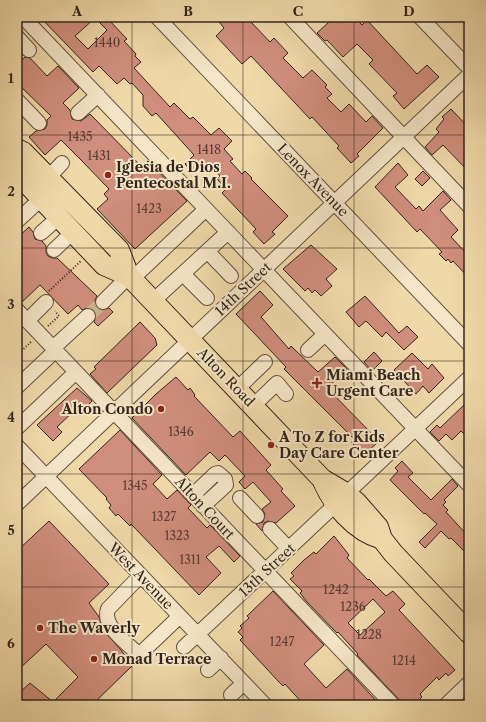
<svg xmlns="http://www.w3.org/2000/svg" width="486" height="722" viewBox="0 0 486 722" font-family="'Libre Caslon Text',serif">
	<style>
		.building { fill: #d08e7c; stroke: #32241c; fill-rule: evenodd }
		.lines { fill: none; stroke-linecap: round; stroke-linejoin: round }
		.minor-tunnel { stroke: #cab58d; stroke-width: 14; stroke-dasharray: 14 7; stroke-linecap: butt }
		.minor-casing { stroke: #62513f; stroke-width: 16 }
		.highway-casing { stroke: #32241c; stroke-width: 22 }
		.path { stroke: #32241c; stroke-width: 2; stroke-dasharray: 1 2; stroke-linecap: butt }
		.minor { stroke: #f5e6c7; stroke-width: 14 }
		.highway { stroke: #f0d9a9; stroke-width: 20 }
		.grid { fill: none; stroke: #32241c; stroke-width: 1; stroke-opacity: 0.55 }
		.poi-dot { fill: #8f2418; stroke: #f5e6c7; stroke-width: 1.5 }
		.labels { text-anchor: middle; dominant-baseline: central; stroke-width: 4; stroke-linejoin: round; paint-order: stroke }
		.number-label { font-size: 12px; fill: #5a3e34 }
		.poi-label { font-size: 14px; font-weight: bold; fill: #32241c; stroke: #f5e6c7; text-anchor: start }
		.street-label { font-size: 14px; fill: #32241c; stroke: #f5e6c7 }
		.neatline { fill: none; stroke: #32241c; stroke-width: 1.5 }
		.grid-label { font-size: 13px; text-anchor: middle; font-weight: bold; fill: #32241c }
	</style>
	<rect width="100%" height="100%" fill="#f0d9a9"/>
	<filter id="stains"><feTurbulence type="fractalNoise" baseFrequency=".005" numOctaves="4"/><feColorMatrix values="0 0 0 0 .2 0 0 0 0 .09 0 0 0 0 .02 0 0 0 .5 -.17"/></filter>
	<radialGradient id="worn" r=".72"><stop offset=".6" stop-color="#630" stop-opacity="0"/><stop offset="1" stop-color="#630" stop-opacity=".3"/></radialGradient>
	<path class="building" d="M40,17H106L127,39L124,41L136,54L135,56L141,62L134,68L170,107L174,103L190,119L193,117L211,135L219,128L232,141L224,149L233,159L230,161L242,174L245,171L252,178L251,179L288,216L272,232L275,234L264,244L253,232L256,229L222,193L226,189L217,179L220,176L207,162L194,174L185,164L194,155L156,113L152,116L143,106V95L132,83L130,84L124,78L117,84L99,66L93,72ZM95,18L107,30L88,49L75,36Z
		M215,17H257L251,22L270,42L274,38L288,53L283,58L303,78L312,70L327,85L325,87L332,94L327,98L341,112L349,104L366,122L372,116L383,128L357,154L359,156L351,163L337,148L339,146L312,117L310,119L251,56L242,64L228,49L216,36L224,28Z
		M324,17H355L362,25L367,20L417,74L427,65L439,77L404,109L393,96L397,93L369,64L373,60L357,44L343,57L327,40L325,41L317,33L329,22Z
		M17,55L22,60L25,57L30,58L47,76L58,66L79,88L63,103L70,110L72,119L81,121L90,114L142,167L148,161L187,201L135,249L97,209L108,199L104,194L109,189L82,161L61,140L45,155L29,137L36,131L45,129L47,125V120L51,116L17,83Z
		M451,109L469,128V172L443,145L432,155L425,147L439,132L436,129L444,119L442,117Z
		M398,163L408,175L395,187L416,209L419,206L423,211L443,191L451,200L440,210L458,230L451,237L469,256V278L453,261L451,263L448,259L446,261L439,254L442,252L420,229L417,232L375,187Z
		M423,171L430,178L422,186L415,179Z
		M29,227L33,232L35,239L42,241L46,246V252L48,256L52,258H57L97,296L95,300L97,308L101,310L109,308L113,312L98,326L94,322L96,315L94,310L87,308L82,310L78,305L68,314L40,285L21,303L17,302V238Z
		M311,245L337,269L326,279L332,286L321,296L315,290L312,293L308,288L305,291L283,269Z
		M260,291L273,305L261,317L289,349L291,346L318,372L335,357L347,369L327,388L379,441L364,455L351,442L354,439L284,369L286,367L236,314Z
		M365,296L399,333L407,326L418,337L404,350L386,332L382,337L366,321L359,327L346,312Z
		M140,322L155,338L157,345L107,393L90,374L96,369L94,367Z
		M374,352L382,361L372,371L364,362Z
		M412,353L428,369L432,364L444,378L429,393L423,386L416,394L394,370Z
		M176,377L188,390L190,388L195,395L194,396L233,437L240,431L271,465L266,470L283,489L281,491L295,506L276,523L268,521L264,523L262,531L256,524L263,522L265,514L262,509L271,502L253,482L245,489L239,482L245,476L225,455L219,461L210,452L186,475L132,418L156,394Z
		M77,388L92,401L86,407L84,405L78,411L76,409L57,427L62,432L53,441L37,425Z
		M465,404L469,408V439L461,431L452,440L446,434L439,441L430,432L437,425L440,428Z
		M120,430L162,475L153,484L167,499L177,490L191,505L188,508L207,528L210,525L240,556L234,562L219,546L206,557L221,573L199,595L131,524L130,526L118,514L116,516L109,508L111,505L106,499L107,498L79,469Z
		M402,461L413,473L408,477L431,500L452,479L458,486L444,500L446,502L443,505L448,510L446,512L469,537V556L451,538L449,539L441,531L425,548L419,542L437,524L425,513L424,514L390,480L398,471L395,468Z
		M49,521L109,584L89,603L99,617L105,632L121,650L132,666L92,705H17V695L30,683L53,702L78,677L46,644L17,671V551Z
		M334,536L349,555L347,558L368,580L369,579L386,596L393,591L405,604L399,610L455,670L448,676L446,673L439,680L437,677L420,694L422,697L414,705H404L357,655L358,654L338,632L337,633L307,602L300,593L302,591L290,579L294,576L291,573L304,560L314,552L316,554ZM373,599L385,612L360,635L348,623Z
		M273,591L324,645L304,664L326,688L347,669L380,705H304L285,684L283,686L278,681L240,640L243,637L238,632L242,628L240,626L249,618L247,616Z"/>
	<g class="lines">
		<path class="minor-tunnel" d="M88,316L103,302"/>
		<g class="minor-casing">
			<path id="minor" d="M23,17L469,485
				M157,17L469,344
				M290,17L469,206
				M420,17L469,68
				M17,37L29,50
				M17,100L39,123
				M78,113L98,95
				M48,178L62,163
				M17,221L41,199
				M41,233L59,217
				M54,250L73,232
				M207,251L231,276
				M183,274L207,298
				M132,279L206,209
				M153,301L228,232
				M103,302L129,276
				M17,310L393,705
				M27,321L46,302
				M53,348L88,316
				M308,350L325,334
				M17,387L55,351
				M237,389L265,362
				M253,406L277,383L286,394
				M17,428L76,372
				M17,446L265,705
				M346,494L469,378
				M193,495L215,474L218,473L225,479L226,485L203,506
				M240,498L257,516
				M17,504L469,75
				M270,529L289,549
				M141,575L108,609C102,626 125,641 136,652L140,654L180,616
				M184,647L335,505
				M208,670L221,658
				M231,695L244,683
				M446,705L469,683"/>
		</g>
		<g class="highway-casing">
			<path id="highway" d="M17,149L23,152L119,250L129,276
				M17,173L104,265L129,276L322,479L344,492L357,503L378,527L382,539L393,553L469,633
				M322,479C333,505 354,531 382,539"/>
		</g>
		<path class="path" d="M49,291L81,261
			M48,326L59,316L55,311
			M17,355L31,342"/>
		<use href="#minor" class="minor"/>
		<use href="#highway" class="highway"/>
	</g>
	<path class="grid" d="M132,17V705M243,17V705M354,17V705M17,135H469M17,248H469M17,361H469M17,474H469M17,587H469"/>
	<g class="poi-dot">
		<circle cx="108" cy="175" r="4"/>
		<path d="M315 377h4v4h4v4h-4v4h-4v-4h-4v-4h4z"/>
		<circle cx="161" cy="409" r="4"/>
		<circle cx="271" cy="445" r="4"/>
		<circle cx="40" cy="628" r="4"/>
		<circle cx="94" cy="659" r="4"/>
	</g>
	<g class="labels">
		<g class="number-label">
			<text x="107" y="42">1440</text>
			<text x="80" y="136">1435</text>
			<text x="209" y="149">1418</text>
			<text x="99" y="155">1431</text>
			<text x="149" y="208">1423</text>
			<text x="181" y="431">1346</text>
			<text x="135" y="485">1345</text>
			<text x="164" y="516">1327</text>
			<text x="177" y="535">1323</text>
			<text x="190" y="559">1311</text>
			<text x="336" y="589">1242</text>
			<text x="353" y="606">1236</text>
			<text x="369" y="634">1228</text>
			<text x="282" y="641">1247</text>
			<text x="404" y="660">1214</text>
		</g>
		<g class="poi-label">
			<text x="116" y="167">Iglesia de Dios<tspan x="116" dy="16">Pentecostal M.I.</tspan></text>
			<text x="326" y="375">Miami Beach<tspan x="326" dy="16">Urgent Care</tspan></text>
			<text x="153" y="409" text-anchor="end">Alton Condo</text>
			<text x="279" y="437">A To Z for Kids<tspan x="279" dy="16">Day Care Center</tspan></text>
			<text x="48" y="628">The Waverly</text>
			<text x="102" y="659">Monad Terrace</text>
		</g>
		<g class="street-label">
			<text transform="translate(313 180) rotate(46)">Lenox Avenue</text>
			<text transform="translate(243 289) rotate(-43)">14th Street</text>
			<text transform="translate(226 377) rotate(46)">Alton Road</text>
			<text transform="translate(205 508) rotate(47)">Alton Court</text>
			<text transform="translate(267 570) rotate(-43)">13th Street</text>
			<text transform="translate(141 576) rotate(46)">West Avenue</text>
		</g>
	</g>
	<rect width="486" height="722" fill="none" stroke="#f0d9a9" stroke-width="44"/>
	<rect x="22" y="22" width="442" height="678" class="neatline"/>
	<g class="grid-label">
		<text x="77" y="16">A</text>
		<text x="188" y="16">B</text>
		<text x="298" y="16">C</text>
		<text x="409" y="16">D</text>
		<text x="11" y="83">1</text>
		<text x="11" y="196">2</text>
		<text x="11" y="309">3</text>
		<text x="11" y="422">4</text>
		<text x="11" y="535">5</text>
		<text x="11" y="648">6</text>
	</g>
	<rect width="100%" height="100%" filter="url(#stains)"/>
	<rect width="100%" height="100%" fill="url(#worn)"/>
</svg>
